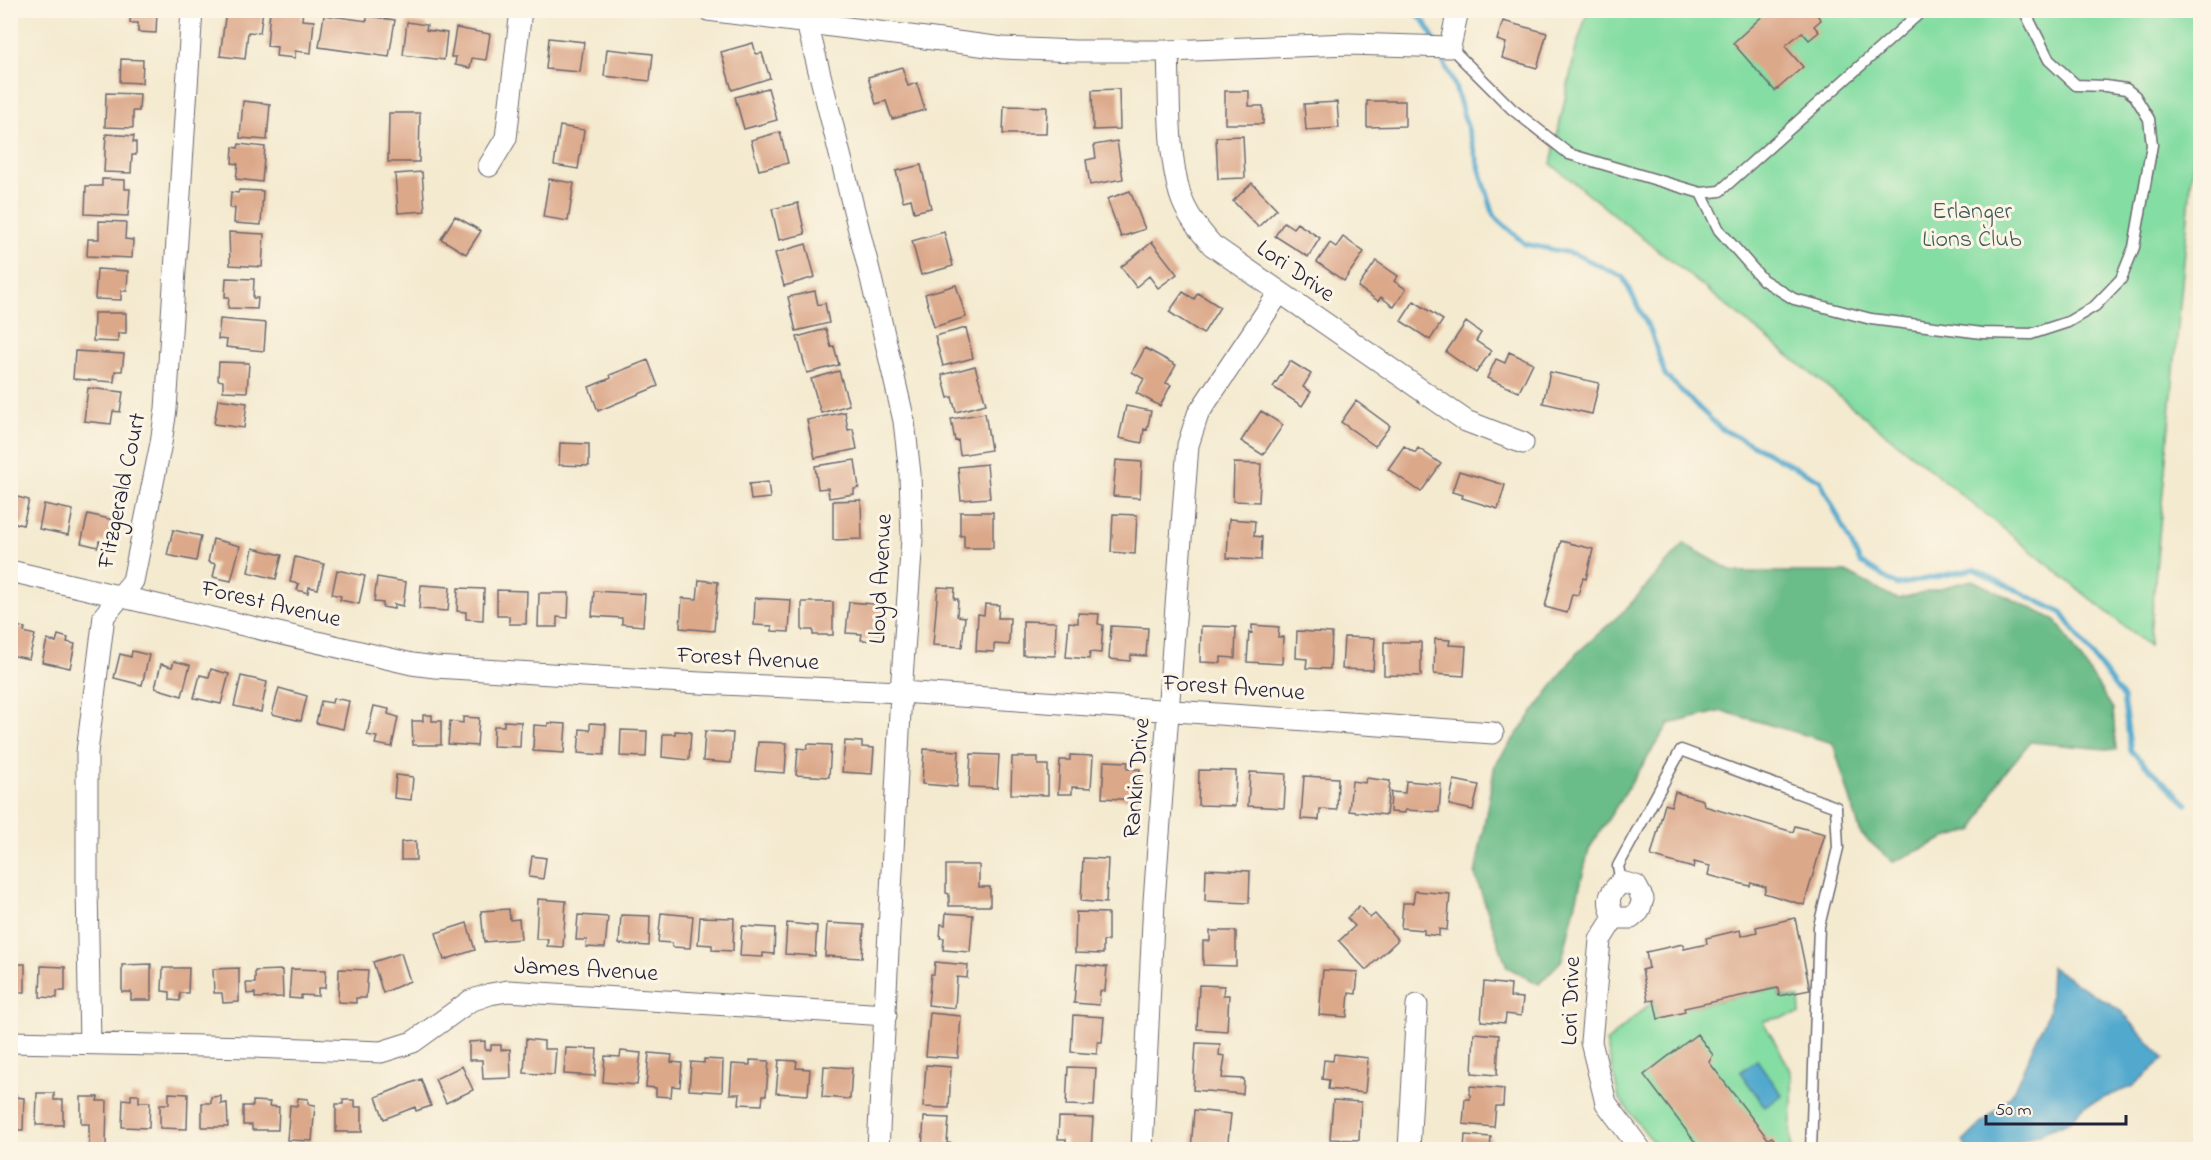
<svg xmlns="http://www.w3.org/2000/svg" width="2211" height="1160" viewBox="0 0 2211 1160" font-family="'Indie Flower',sans-serif">
	<style>
		.green { fill: #84dda2; stroke: #53806e; stroke-width: 1.5 }
		.forest { fill: #6bbc88; stroke: #466f62; stroke-width: 1.5 }
		.water { fill: #51a9ce; stroke: #3a6684; stroke-width: 1.5 }
		.lines { fill: none; stroke-linecap: round; stroke-linejoin: round }
		.stream { stroke: #51a9ce; stroke-width: 5 }
		.building { fill: #dca88a }
		.service-casing { stroke: #6c686f; stroke-width: 13 }
		.minor-casing { stroke: #6c686f; stroke-width: 23 }
		.service { stroke: #fff; stroke-width: 10 }
		.minor { stroke: #fff; stroke-width: 21 }
		.labels { text-anchor: middle; dominant-baseline: central; stroke-width: 6; stroke-linejoin: round; paint-order: stroke }
		.park-label { font-size: 24px; fill: #3f5a5a; stroke: #fcf5e5 }
		.street-label { font-size: 24px; fill: #22223b; stroke: #fcf5e5 }
	</style>
	<rect width="100%" height="100%" fill="#fcf5e5"/>
	<filter id="ink" filterUnits="userSpaceOnUse"><feTurbulence type="fractalNoise" baseFrequency=".0167" numOctaves="2"/><feDisplacementMap in="SourceGraphic" scale="12" xChannelSelector="R" yChannelSelector="G"/><feConvolveMatrix kernelMatrix="1 2 1 2 8 2 1 2 1" color-interpolation-filters="sRGB"/></filter>
	<filter id="wash" filterUnits="userSpaceOnUse"><feTurbulence type="fractalNoise" baseFrequency=".008" numOctaves="4" result="noise"/><feDisplacementMap in="SourceGraphic" scale="24" xChannelSelector="R" yChannelSelector="G"/><feGaussianBlur stdDeviation="1.35" result="paint"/><feColorMatrix in="noise" values="0 0 0 0 0 0 0 0 0 0 0 0 0 0 0 0 0 1.4 0 .05"/><feComposite in="paint" operator="in"/></filter>
	<g filter="url(#wash)">
		<rect width="100%" height="100%" fill="#f4ead0"/>
		<path class="green" d="M1588,11H2200V84L2149,646L1551,164L1576,48Z
			M1778,988L1779,996L1799,998L1800,1014L1763,1021C1770,1035 1788,1061 1791,1075C1796,1100 1787,1124 1792,1149H1658L1619,1098L1606,1042L1654,1000L1658,1018L1684,1008Z"/>
		<path class="forest" d="M1684,544L1734,572H1846L1897,599L1972,580L2056,620L2113,709L2116,750L2030,742L1999,780L1974,830L1946,838L1893,862L1861,834L1833,743L1722,711L1669,724L1589,849L1562,960L1539,984L1507,967L1475,875L1495,764L1576,654L1626,609Z"/>
		<path class="water" d="M2051,967L2121,1011L2164,1059L2133,1086L2084,1106L2068,1122L2003,1149H1967L1963,1142L2012,1094L2049,1011Z
			M1757,1060L1782,1095L1765,1107L1740,1072Z"/>
		<g class="lines">
			<path class="stream" d="M1413,10L1427,25L1434,40
				M1439,52L1455,86L1494,216L1525,244L1575,254L1623,277L1651,332L1665,375L1720,428L1820,480L1860,562L1897,585L1974,569L2062,613L2123,698L2131,751L2187,804"/>
		</g>
		<g id="blocks">
			<path class="building" d="M91,10H118L117,15Z
				M131,10H157L156,33L138,32V23H130Z
				M226,10H263L260,33L248,32L245,59L220,56Z
				M270,10H303L302,20L314,21L311,53L295,51V58L276,56L277,47L267,46Z
				M1769,10H1813L1821,20L1814,26L1819,32L1809,40L1802,32L1785,46L1803,67L1775,91L1733,43Z
				M324,15L367,21V16L395,20L389,57L319,47Z
				M1503,21L1547,33L1537,68L1502,58L1506,43L1497,40Z
				M407,22L427,25L426,30L447,33L444,60L403,55Z
				M456,28L490,34L486,60L472,58L470,68L455,65L456,57H451Z
				M549,38L584,42L580,72L546,69Z
				M753,43L756,54L762,53L770,78L732,90L721,52Z
				M607,49L653,54L650,81L604,76Z
				M121,59L143,60L142,83L120,82Z
				M902,67L908,86L917,83L925,110L892,119L886,101L876,104L868,77Z
				M768,88L777,120L744,129L735,97Z
				M1119,89L1120,129L1093,130L1092,90Z
				M1225,91H1249V106H1263V124H1225Z
				M106,93L140,94L139,111H133V128L105,127Z
				M243,101L270,104L267,140L240,138Z
				M1367,101H1405V126L1367,127Z
				M1337,102L1339,128L1306,130L1304,104Z
				M1004,106L1047,107L1046,134H1003Z
				M389,113H420L419,162H388Z
				M560,126L584,130L578,169L554,165Z
				M780,132L788,163L759,170L751,140Z
				M106,134L134,136L133,142H136V155H132L131,173L104,172Z
				M1243,136L1245,178L1218,179L1216,137Z
				M1117,141L1123,179L1090,185L1086,160L1096,158L1094,145Z
				M239,144L265,147L262,182L236,179L238,164L232,163L233,147L238,148Z
				M921,165L931,208L914,212L911,199L903,201L896,171Z
				M422,172L425,211L398,213L395,174Z
				M102,179L125,180V189H130L128,216L85,214L86,186H102Z
				M549,179L574,183L568,221L543,217Z
				M1252,183L1277,209L1258,227L1233,201Z
				M239,190L263,191L261,225L234,223L235,208H230L231,192L238,193Z
				M1130,191L1145,229L1121,237L1107,199Z
				M798,203L805,234L779,240L772,209Z
				M455,216L481,231L466,254L441,239Z
				M99,221L126,222L125,239L133,240L132,258L87,256L88,239H99Z
				M1284,222L1293,228L1297,223L1320,238L1308,257L1275,236Z
				M229,232L264,234L262,267L230,265Z
				M944,232L953,266L921,275L912,241Z
				M1343,237L1364,252L1344,281L1317,262L1330,243L1336,247Z
				M1152,242L1177,274L1158,288L1149,276L1136,287L1121,267Z
				M806,244L815,277L784,286L775,253Z
				M1376,261L1398,276L1394,281L1406,289L1394,307L1381,297L1378,301L1358,287Z
				M97,269L128,271L127,291H121V300L95,299Z
				M226,278L254,279L253,298H258L257,309L228,308L229,297H225Z
				M956,285L966,317L934,327L925,294Z
				M815,291L818,305L825,303L829,323L796,331L788,297Z
				M1183,292L1194,299L1198,293L1220,307L1203,334L1169,312Z
				M1414,301L1443,320L1430,340L1401,321Z
				M94,313H126V333H118V342L93,341Z
				M220,319L266,323L264,351L226,347L227,340L218,339Z
				M1466,322L1481,333L1476,341L1491,351L1476,373L1446,352Z
				M966,328L973,358L943,366L935,336Z
				M826,329L831,347L834,346L839,365L807,373L797,337Z
				M1145,348L1176,365L1166,383L1171,385L1160,406L1136,393L1144,379L1132,372Z
				M75,351L124,354L122,371H115L114,382L73,379Z
				M1509,352L1533,363L1519,392L1487,378L1496,359L1505,363Z
				M648,360L658,386L598,411L589,387L611,378L610,375Z
				M1290,361L1311,374L1303,387L1311,392L1302,406L1273,387Z
				M219,362L249,363L247,392L223,391V381L218,380Z
				M975,366L986,404L956,412L952,397L948,398L942,375Z
				M839,371L849,405L821,413L811,379Z
				M1550,372L1599,383L1592,414L1543,403Z
				M88,388L123,392L120,412L113,411L111,424L84,421Z
				M218,399L247,403L244,428L214,424Z
				M1356,401L1390,426L1375,446L1341,422Z
				M1126,406L1151,411L1147,430L1144,429L1142,443L1119,438Z
				M1261,411L1283,425L1263,455L1241,441Z
				M845,412L848,430L853,429L857,449L815,458L807,420Z
				M985,413L991,450L960,455L958,440L955,441L951,419Z
				M560,443L589,444V466L559,465Z
				M1404,446L1415,453L1418,448L1441,464L1421,492L1388,469Z
				M855,460L859,488L854,489V494L829,498L828,488L818,489L815,466Z
				M1116,460L1142,462L1140,498L1113,496Z
				M1234,463L1261,464L1259,502L1233,501Z
				M987,464L990,498L961,500L958,467Z
				M1459,471L1505,485L1498,509L1462,498L1463,495L1452,492Z
				M768,482L770,498L751,500L749,484Z
				M10,495L29,500L23,525L14,523L13,527L10,526Z
				M861,500L862,539L833,540V501Z
				M44,504L73,510L68,535L39,529Z
				M960,512H993V548H964V535L960,536Z
				M88,514L114,520L109,543L99,541L98,547L81,543Z
				M1113,514L1137,515L1135,554L1111,552Z
				M1229,519L1255,521L1254,536L1262,537L1261,560L1227,558Z
				M173,530L201,536L196,561L167,555Z
				M213,539L240,546L231,581L213,577L216,564L208,562Z
				M1561,541L1593,549L1586,579L1583,578L1578,595L1572,594L1567,613L1545,607Z
				M253,548L282,555L276,579L248,572Z
				M295,557L324,564L318,589L309,587L308,593L297,590L299,584L290,582Z
				M337,570L365,576L359,604L340,600L341,596L332,594Z
				M377,577L406,582L403,606L394,604V609L382,607L383,603L374,602Z
				M699,580L718,582L714,631L680,628L682,598L697,599Z
				M421,585L450,587L448,611L419,609Z
				M938,587L955,588L954,599H958L957,616L965,617L962,647L933,645Z
				M458,588L484,589L483,620L466,619V612L457,611Z
				M497,590L527,591L526,624H509V616H497Z
				M594,591L645,594L643,626L622,624V618L592,616Z
				M539,593H569L568,618L557,617V627H538Z
				M755,598L791,600L789,632L772,631V626L754,625Z
				M802,602H833V635H813V630H802Z
				M849,602L886,605L883,641L861,640L862,634L846,633Z
				M985,604L999,605L998,618H1010L1009,645L994,644V652L976,651L978,614L984,615Z
				M1078,613L1099,614L1098,624L1103,625L1101,653L1090,652L1089,659L1066,657L1069,622L1078,623Z
				M1023,621L1056,622L1055,656L1023,655Z
				M1252,625L1279,627L1278,637H1283L1282,664L1247,662L1249,632L1252,633Z
				M16,626L25,628L24,632L35,635L29,659L10,655V631L15,632Z
				M1111,626L1148,628L1146,656L1131,655L1130,661L1109,659Z
				M1201,626L1236,627L1235,658L1221,657V663L1200,662Z
				M1297,631L1332,633L1330,669L1306,668L1307,659L1296,658Z
				M58,635L68,638L67,642L75,644L70,668L42,662L47,640L56,642Z
				M1344,637L1375,638L1373,670L1342,669Z
				M1435,639L1450,640L1449,645L1466,646L1464,676L1434,674Z
				M1384,642H1421V676L1384,675Z
				M132,651L149,655L142,685L114,678L120,654L131,657Z
				M174,661L190,665L182,696L155,688L161,664L172,667Z
				M211,669L229,674L221,704L194,698L200,675L209,677Z
				M241,676L267,682L261,712L234,706Z
				M279,688L307,696L301,721L272,714Z
				M333,698L349,701L343,729L316,723L321,701L332,703Z
				M374,706L389,709L388,714L398,717L392,747L375,744L377,737L367,735Z
				M423,715H432V721H441V745H413L412,721H423Z
				M463,717L479,718L477,746L448,744L450,721L463,723Z
				M504,721L521,722L520,747L493,746L494,726H504Z
				M548,723L566,724L564,753L533,751L534,725L548,726Z
				M590,723L606,724L604,755L578,753L580,729L590,730Z
				M621,730L647,731L646,757L620,756Z
				M675,731L691,732L689,760L662,757L663,734H675Z
				M705,731L733,733L731,763L703,761Z
				M845,741L862,742V747L874,748L872,774L842,772Z
				M758,742L787,743L785,773L755,771Z
				M808,744L831,745L829,777L796,775L798,748L807,749Z
				M924,749L959,751L957,787L922,784Z
				M971,754L999,755L997,788L969,787Z
				M1070,755L1093,756L1091,788L1072,787V794H1058L1060,760H1070Z
				M1012,757H1038V765H1048V795L1011,794Z
				M1104,761L1128,762L1127,769H1140L1139,800L1102,798Z
				M1199,770L1236,771L1235,806L1198,805Z
				M1250,772L1286,774L1284,808L1248,806Z
				M396,775L413,777L411,800L394,798Z
				M1304,776L1338,778L1337,810L1320,809L1319,820L1301,819Z
				M1366,778L1390,781L1386,815L1349,811L1352,781L1365,783Z
				M1454,780L1479,785L1473,810L1449,805Z
				M1406,781L1441,784L1439,812L1405,810V813L1390,812L1391,792L1405,793Z
				M1675,792L1703,800L1704,806L1793,832L1795,826L1825,834L1804,905L1764,893L1766,887L1751,883L1750,886L1708,875L1710,866L1694,862L1693,868L1651,856L1665,804L1671,806Z
				M416,841V860H401V842Z
				M532,856L546,858L543,879L529,877Z
				M1083,858L1108,859L1106,903L1081,901Z
				M946,865H979V887H990V906H949V894L946,893Z
				M1206,869L1250,871L1249,903L1205,901Z
				M1415,891L1450,894L1447,930L1439,929V936L1424,934V930L1401,928L1403,903H1413Z
				M538,899L566,901L563,947L547,946L548,939H536Z
				M1359,906L1370,918L1375,914L1398,940L1366,970L1339,941L1355,926L1347,918Z
				M509,909L510,920L519,919L521,939L484,942L481,911Z
				M1076,912L1108,913V941H1103V954L1075,953Z
				M661,913L693,916L690,948L672,947V943L658,942Z
				M946,913L973,915L970,952L943,950L944,938H940L941,924L945,925Z
				M578,915L608,917L605,948L586,947L587,940H576Z
				M621,915L650,916L649,946L619,944Z
				M700,917L734,918L733,951L712,950V945L698,944Z
				M1795,918L1810,990L1779,996L1778,988L1684,1008L1685,1012L1658,1019L1654,1000L1648,1001L1642,970L1649,968L1646,952L1683,944L1684,949L1707,944L1706,938L1740,930L1741,936L1757,932L1756,927Z
				M467,923L475,950L444,960L436,933Z
				M787,923L817,926L815,956L785,954Z
				M827,923L864,925L862,958L825,956Z
				M742,926L775,928L774,954L763,953V957L740,956Z
				M1210,931H1236V966L1203,965V941H1210Z
				M401,953L410,981L383,993L373,962Z
				M935,962L968,965L967,978L957,977L955,1008L928,1005L931,974H934Z
				M10,964H25V992H16V997H10Z
				M151,964V1000H131V992H122V965Z
				M1077,964L1107,967L1105,991H1100L1099,1005L1074,1003Z
				M41,966L65,967V991H57V998L40,997Z
				M163,968H189L188,993H180V1001L170,1000V992L162,991Z
				M239,968V1002L223,1003L222,993H214L213,969Z
				M291,969L326,970L325,988H318V996L301,995V999L289,998Z
				M339,969L368,970L366,998H356V1003L338,1002Z
				M282,970L283,997L255,998V993L247,994L246,983H255V971Z
				M1323,970L1358,972L1356,994L1349,993L1347,1017L1319,1015Z
				M1484,982L1511,985L1510,997L1523,998L1521,1016L1506,1014L1505,1023L1481,1021Z
				M1199,985L1224,986L1223,995H1229L1227,1031L1197,1029Z
				M930,1013L961,1016L958,1058L926,1056Z
				M1073,1015L1104,1017L1102,1042H1098L1097,1054L1071,1052Z
				M1474,1033L1499,1035L1497,1075L1472,1073Z
				M1697,1034L1713,1055L1709,1062L1768,1139L1772,1137L1782,1150H1701L1644,1075Z
				M526,1039L544,1041V1049H556L554,1075L524,1073Z
				M485,1041V1050H491V1045H501V1050L510,1049L511,1078L483,1079L482,1060H469V1042Z
				M1196,1043L1220,1044L1219,1055L1225,1056L1222,1078L1244,1079L1243,1094L1193,1090Z
				M566,1048L597,1049L595,1076L564,1074Z
				M621,1051L641,1053L637,1085L603,1082L605,1056L620,1057Z
				M649,1053L672,1055L671,1062L682,1063L680,1087L672,1086L671,1097L656,1096V1088L646,1087Z
				M1334,1054L1368,1058L1365,1093L1328,1089L1329,1080L1322,1079L1324,1060L1333,1061Z
				M704,1059L723,1060L722,1092L689,1090L691,1062L704,1063Z
				M750,1060L769,1061L766,1095H763L762,1105L739,1104L740,1094H730L732,1064L750,1065Z
				M779,1060L797,1061L796,1068L810,1069L808,1095L776,1093Z
				M926,1065L951,1067L949,1108L923,1107Z
				M462,1066L473,1090L446,1103L435,1079Z
				M824,1066L852,1068L850,1099L822,1097Z
				M1068,1067L1096,1068L1094,1106L1066,1105Z
				M421,1079L431,1106L416,1111L415,1107L384,1119L376,1097Z
				M1470,1086L1504,1089L1503,1106H1496L1494,1127L1463,1124L1465,1099H1470Z
				M37,1093H54V1100H63V1125H36Z
				M169,1093L188,1094L187,1129L160,1128V1104H169Z
				M10,1094H16V1097L24,1098L23,1130H10Z
				M131,1095H139V1102H150L149,1128L122,1127L123,1099L131,1100Z
				M221,1096V1104L227,1103L228,1127H202V1103H211V1097Z
				M81,1097H98L97,1101H107L106,1146H89V1124H81Z
				M298,1098L308,1099V1104L315,1105L312,1141L287,1140L290,1105L297,1106Z
				M343,1100H355V1107H362V1132H336V1104H343Z
				M1333,1100L1361,1102L1359,1140L1330,1139Z
				M253,1101L270,1102L269,1106L279,1107L278,1130H252V1125H243V1106H253Z
				M1194,1110L1231,1114L1227,1150H1191Z
				M924,1117L949,1118L947,1143L957,1144V1150H922Z
				M1059,1117L1093,1118L1091,1150H1066V1139H1058Z
				M1465,1135L1491,1137L1490,1150H1464Z"/>
		</g>
	</g>
	<g filter="url(#ink)">
		<use href="#blocks" fill-opacity="0" stroke="#6c686f" stroke-width="1.5"/>
		<g class="lines">
			<g class="service-casing">
				<path id="service" d="M1450,47L1512,109L1569,154L1701,193L1720,191L1923,10
					M1701,193L1719,230L1763,280L1794,299L1871,319L1982,333L2031,334L2068,322L2095,306L2121,279L2134,247L2152,145L2149,119L2135,96L2126,89L2105,86L2076,85L2049,60L2024,10
					M1621,882L1618,866L1681,750L1836,807L1838,848L1819,926L1811,1150"/>
			</g>
			<g class="minor-casing">
				<path id="minor" d="M708,10L1003,48L1075,51H1168L1349,44L1450,47L1458,10
					M807,23L870,274L904,421L910,474L912,539L901,692L878,1150
					M1168,51C1170,96 1167,150 1180,194C1186,214 1199,230 1212,245L1466,421L1523,443
					M489,166L506,138L521,10
					M10,571L412,664L435,667L700,683L901,692L1493,733
					M1621,882L1636,886L1643,899L1639,911L1631,918H1614C1607,900 1607,896 1621,882Z
					M1614,918L1600,940L1591,1042L1606,1103L1641,1150
					M10,1042L252,1047L381,1052L413,1042L470,1001L490,994L508,991L886,1015
					M90,1043L87,888V752L104,616L133,581L161,443L166,409L192,10
					M1142,1150L1154,901L1188,445L1198,414L1279,293
					M1409,1150L1417,1005"/>
			</g>
			<use href="#service" class="service"/>
			<use href="#minor" class="minor"/>
		</g>
	</g>
	<g class="labels">
		<g class="park-label">
			<text x="1972" y="212">Erlanger<tspan x="1972" dy="28">Lions Club</tspan></text>
		</g>
		<g class="street-label">
			<text transform="translate(1295 272) rotate(35)">Lori Drive</text>
			<text transform="translate(123 491) rotate(-78)">Fitzgerald Court</text>
			<text transform="translate(882 579) rotate(-87)">Lloyd Avenue</text>
			<text transform="translate(271 605) rotate(13)">Forest Avenue</text>
			<text transform="translate(748 660) rotate(3)">Forest Avenue</text>
			<text transform="translate(1234 689) rotate(4)">Forest Avenue</text>
			<text transform="translate(1138 778) rotate(-85)">Rankin Drive</text>
			<text transform="translate(586 971) rotate(3)">James Avenue</text>
			<text transform="translate(1572 1001) rotate(-88)">Lori Drive</text>
		</g>
	</g>
	<rect width="2211" height="1160" fill="none" stroke="#fcf5e5" stroke-width="36"/>
	<path d="M1986 1115v9h140v-9" fill="none" stroke="#22223b" stroke-width="3"/>
	<text x="1995" y="1115" font-size="18" fill="#22223b" stroke="#fcf5e5" stroke-width="4.5" paint-order="stroke">50 m</text>
</svg>
